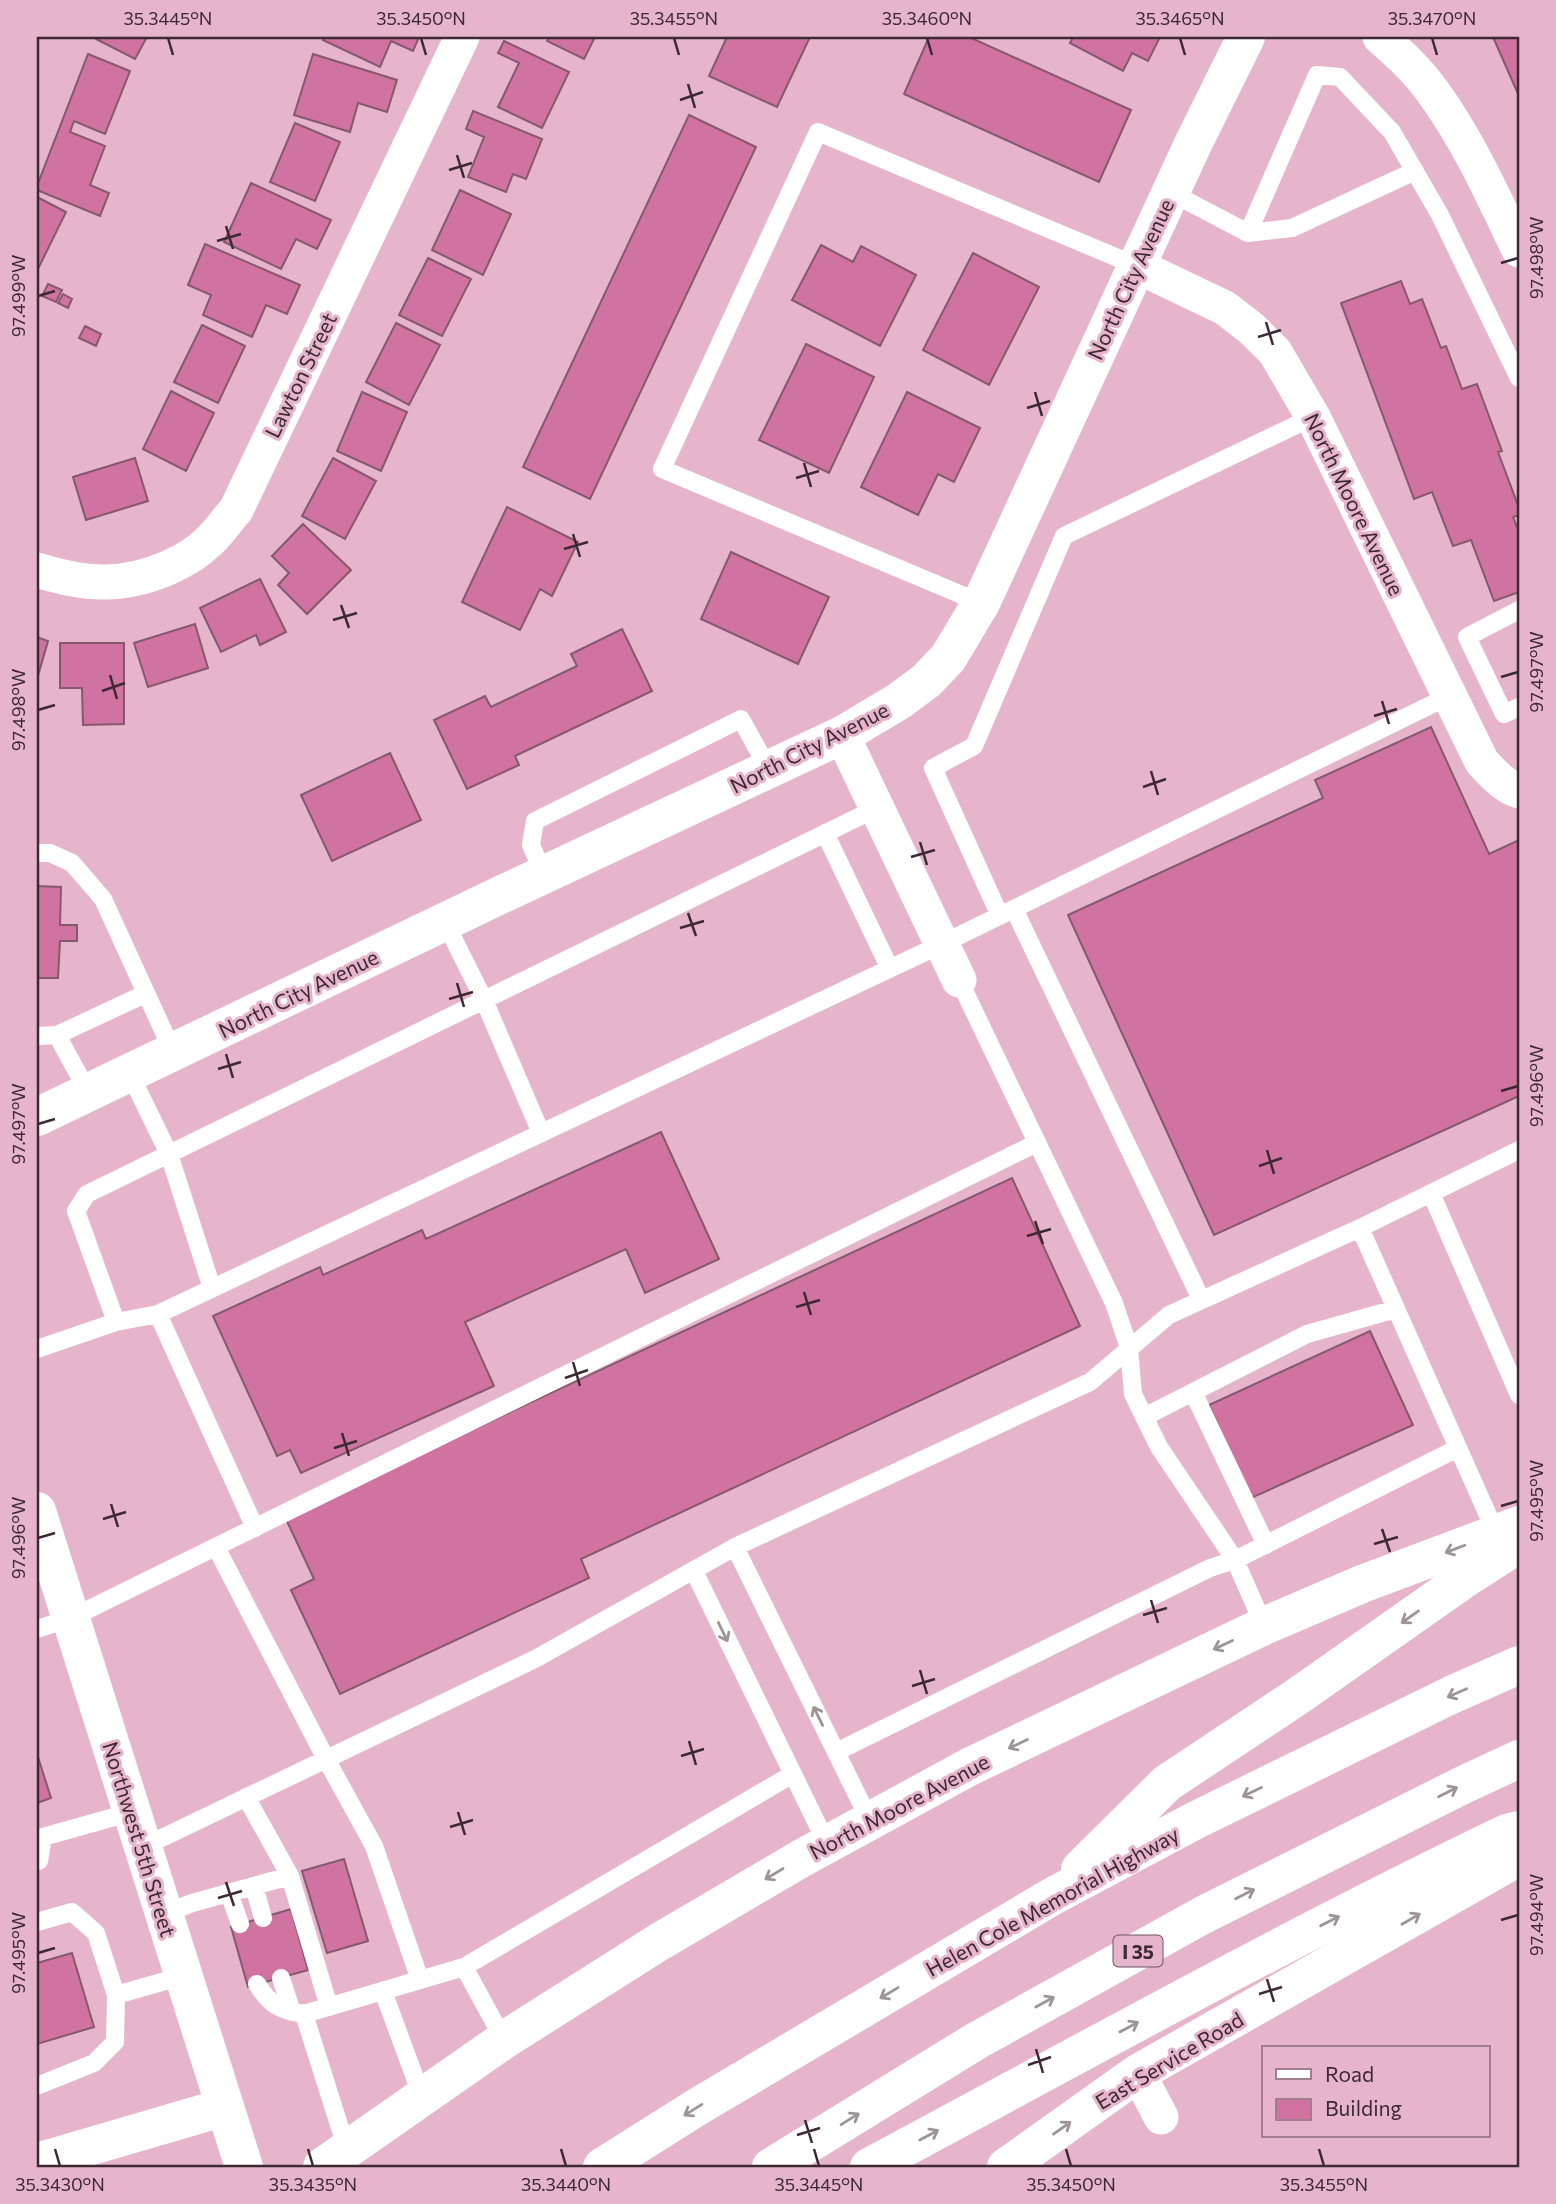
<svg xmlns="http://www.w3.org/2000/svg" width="1556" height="2204" viewBox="0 0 1556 2204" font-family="Commissioner,sans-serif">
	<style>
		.building { fill: #d073a1; stroke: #84596d; stroke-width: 2 }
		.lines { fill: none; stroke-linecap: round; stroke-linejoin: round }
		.service { stroke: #fff; stroke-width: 18 }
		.minor { stroke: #fff; stroke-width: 35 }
		.tertiary { stroke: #fff; stroke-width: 38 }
		.secondary { stroke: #fff; stroke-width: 38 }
		.motorway { stroke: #fff; stroke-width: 38 }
		.oneway { stroke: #9e9498 }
		.ticks { fill: none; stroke: #3c2932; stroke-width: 2.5 }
		.labels { text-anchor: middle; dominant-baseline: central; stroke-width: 6; stroke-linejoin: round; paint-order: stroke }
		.shield { fill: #e6b5cb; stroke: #6f5360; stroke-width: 2 }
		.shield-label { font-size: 19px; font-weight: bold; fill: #3c2932 }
		.street-label { font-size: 21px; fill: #3c2932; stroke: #e6b5cb }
		.neatline { fill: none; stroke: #3c2932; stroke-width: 2.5 }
		.ticks-label { font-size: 18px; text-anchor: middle; fill: #3c2932 }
	</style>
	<rect width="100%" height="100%" fill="#e6b5cb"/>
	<path class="building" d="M97,37H147L135,59L96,39Z
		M325,37H419L413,51L391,41L380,67L323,40Z
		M550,37H595L584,59L547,41Z
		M727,37H810L777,107L709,76Z
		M929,37H969L1131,110L1099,182L904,94Z
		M1073,37H1160L1148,61L1132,53L1123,71L1070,43Z
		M1493,37H1519V96Z
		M504,41L569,72L542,128L498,107L519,63L498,53Z
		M88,54L130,71L105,134L74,121L70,132L105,146L90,185L109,193L100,216L37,190V186Z
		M313,54L397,80L387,112L358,103L350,132L294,115Z
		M473,111L542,139L526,179L513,174L506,192L468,177L484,137L466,129Z
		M689,115L756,147L590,499L523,467Z
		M295,123L340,142L315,201L270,182Z
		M251,183L331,220L317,249L296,239L281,269L224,242Z
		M460,190L511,214L483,275L432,250Z
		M37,197L66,212L37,271Z
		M205,244L300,285L287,314L266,305L252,337L203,315L211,295L188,285Z
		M821,245L853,262L861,246L916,275L880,346L792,300Z
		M973,253L1039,287L989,385L923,350Z
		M428,258L471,279L442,336L399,315Z
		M1401,281L1410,304L1422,299L1441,348L1446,346L1462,389L1477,384L1502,451L1498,452L1519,508V515L1513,517L1519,532V592L1494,601L1471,540L1453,546L1432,492L1414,499L1341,303Z
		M48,284L62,290L56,302L42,296Z
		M63,294L72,299L68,308L58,303Z
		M396,323L440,345L409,405L366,382Z
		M202,325L245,346L218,403L174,382Z
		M85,326L101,334L96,346L79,338Z
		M806,344L874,377L829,473L759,440Z
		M171,391L214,413L186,471L143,449Z
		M362,392L407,412L381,471L337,451Z
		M907,392L980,428L954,482L938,474L918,515L861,487Z
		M135,458L148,501L86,520L73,477Z
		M333,458L376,481L345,539L302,516Z
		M507,507L578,542L552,596L540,589L520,630L462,602Z
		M303,524L351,570L307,614L278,585L289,573L272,556Z
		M731,552L829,597L798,664L701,619Z
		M260,579L286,632L260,645L256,635L221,652L200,608Z
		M195,624L208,668L148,687L134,643Z
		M622,629L652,691L515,756L519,765L467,789L434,720L485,696L491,707L577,666L571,654Z
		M37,637L48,641L37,679Z
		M60,643H124V724L83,725L82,688H60Z
		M1431,727L1489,854L1519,840V1096L1214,1235L1068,915L1323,798L1315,780Z
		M390,753L421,820L332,861L301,795Z
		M37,886L61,887L60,925H77V941H60L58,978H37Z
		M661,1132L719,1259L645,1293L626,1249L465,1322L494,1386L301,1473L290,1450L277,1456L213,1316L320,1267L323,1275L422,1230L426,1239Z
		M1012,1178L1080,1326L581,1559L589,1578L340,1694L291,1590L314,1579L285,1517Z
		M1370,1331L1413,1425L1251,1498L1209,1405Z
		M37,1754L51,1798L37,1803Z
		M344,1859L368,1941L327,1953L302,1871Z
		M291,1909L308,1970L248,1987L231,1927Z
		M72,1953L94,2027L37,2044V1963Z"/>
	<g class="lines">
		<path class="service" d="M1170,192L1248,233L1317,75L1340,77L1392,132L1440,215L1519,378
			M1248,233L1292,228L1415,171
			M981,603L662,469L818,132L1137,266
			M1519,610L1467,637L1504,714L1519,707
			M825,833L890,969
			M37,853H50L72,863L103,899L173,1052
			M544,875L531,845L535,821L741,719L769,770
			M1014,909L1201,1299
			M1000,916L933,768L974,746L1064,536L1313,417
			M445,922L484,1000L541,1133
			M959,980L1114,1303L1129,1348L1133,1394L1159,1447L1235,1560L1264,1626
			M57,1035L145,994
			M37,1036L57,1035L88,1092
			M129,1072L169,1154L212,1288
			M1431,1193L1519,1395
			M1360,1228L1496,1533
			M158,1314L255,1528
			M116,1322L76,1211L87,1194L877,808
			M37,1349L116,1322L158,1314L942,944L1449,696
			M1193,1392L1266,1545
			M1144,1417L1307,1334L1396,1309
			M216,1547L326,1759L374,1846L420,1980
			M735,1547L870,1821
			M694,1571L827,1844
			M37,1629L71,1618L1037,1143
			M836,1752L1210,1568L1235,1560L1458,1448
			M246,1797L290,1876
			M143,1847L535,1659L735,1547L1090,1382L1169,1315L1360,1228L1519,1150
			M37,1861H39L43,1837L132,1812
			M254,1886L263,1918
			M229,1893L240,1924
			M164,1914L192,1903L290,1876L329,2007
			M37,1922L72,1912L96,1933L116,1995L183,1976
			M281,1978L292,2012
			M257,1984C270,2005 279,2010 304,2014
			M383,1991L422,2097
			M504,2040L464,1967L793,1774
			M37,2086L94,2063L115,2042L116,1995
			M347,2150L304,2014L464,1967"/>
		<path class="minor" d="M1380,37C1399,53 1418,71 1433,92C1468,140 1493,196 1519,250
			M1137,266L1225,308L1252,329L1275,352L1313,417L1482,762C1493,774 1504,786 1519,791
			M37,570C85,585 123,588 170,567C183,561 197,553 207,543C218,534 226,521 236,510L462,37
			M842,735L959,980
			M1138,2073L1161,2117"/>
		<path class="tertiary" d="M37,1117L509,891L842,735L899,701L926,681L948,658L981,603L1193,144L1246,37
			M37,1511L244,2167
			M37,2162L225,2107"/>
		<path class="secondary" d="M322,2167L504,2040L659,1942L802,1858L969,1767L1264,1626L1362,1584L1519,1525
			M1006,2167L1138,2073L1519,1857"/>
		<path class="motorway" d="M1080,1869L1167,1783L1298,1696L1466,1578L1519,1544
			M602,2167L697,2107L1053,1896L1196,1820L1451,1695L1519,1665
			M771,2167L976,2041L1203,1915L1463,1785L1519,1759
			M869,2167C1080,2054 1290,1937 1507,1833L1519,1830"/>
	</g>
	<defs><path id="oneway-shaft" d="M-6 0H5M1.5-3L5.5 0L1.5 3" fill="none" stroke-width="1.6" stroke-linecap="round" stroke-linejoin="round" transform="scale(1.75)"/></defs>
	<g class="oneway">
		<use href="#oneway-shaft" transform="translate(1455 1549) rotate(159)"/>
		<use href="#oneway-shaft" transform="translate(1410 1617) rotate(145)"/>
		<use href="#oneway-shaft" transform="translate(723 1632) rotate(64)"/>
		<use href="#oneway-shaft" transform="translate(1223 1645) rotate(155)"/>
		<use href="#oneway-shaft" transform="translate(1457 1693) rotate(156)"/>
		<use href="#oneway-shaft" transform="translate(818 1716) rotate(-116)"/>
		<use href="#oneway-shaft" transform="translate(1018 1744) rotate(154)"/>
		<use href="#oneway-shaft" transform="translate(1252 1792) rotate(154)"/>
		<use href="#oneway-shaft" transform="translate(1448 1792) rotate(-27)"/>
		<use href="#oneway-shaft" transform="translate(774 1874) rotate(149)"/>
		<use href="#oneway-shaft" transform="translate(1245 1894) rotate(-27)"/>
		<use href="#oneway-shaft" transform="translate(1411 1919) rotate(-30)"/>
		<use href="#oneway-shaft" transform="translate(1330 1921) rotate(-27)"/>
		<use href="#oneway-shaft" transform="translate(889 1993) rotate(149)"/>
		<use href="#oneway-shaft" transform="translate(1045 2002) rotate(-29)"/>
		<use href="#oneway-shaft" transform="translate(1129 2027) rotate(-28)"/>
		<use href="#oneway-shaft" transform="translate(693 2110) rotate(148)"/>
		<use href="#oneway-shaft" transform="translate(850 2119) rotate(-32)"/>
		<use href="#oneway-shaft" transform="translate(1062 2128) rotate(-35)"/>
		<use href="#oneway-shaft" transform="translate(929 2135) rotate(-28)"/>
	</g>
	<path class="ticks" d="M168,38L173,55M421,38L426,55M674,38L679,55M927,38L932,55M1180,38L1185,55M1432,38L1437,55M688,84L695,108M680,100L703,92M457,155L464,178M449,170L472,163M226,226L233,249M217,241L241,234M1501,263L1518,258M38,296L55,291M1266,322L1273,345M1258,337L1281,330M1035,392L1042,416M1027,408L1050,401M804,463L811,487M796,478L819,471M573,534L580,557M564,549L588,542M341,605L349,628M333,620L357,613M110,675L117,699M1501,677L1518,672M102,691L125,683M1382,701L1389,724M38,710L55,705M1374,716L1397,709M1151,771L1158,795M1143,787L1166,779M920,842L927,865M911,857L935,850M688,913L696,936M680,928L704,921M457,983L464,1007M449,999L473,992M226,1054L233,1078M218,1069L241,1062M1501,1091L1518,1086M38,1124L55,1119M1267,1150L1274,1174M1259,1166L1282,1158M1035,1221L1043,1244M1027,1236L1051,1229M804,1292L811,1315M796,1307L820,1300M573,1362L580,1386M565,1378L588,1370M342,1433L349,1456M334,1448L357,1441M111,1504L118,1527M1501,1506L1518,1501M103,1519L126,1512M1382,1529L1390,1552M38,1538L55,1533M1374,1544L1398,1537M1151,1600L1158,1623M1143,1615L1167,1608M920,1670L927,1694M912,1686L935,1679M689,1741L696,1765M681,1756L704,1749M458,1812L465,1835M450,1827L473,1820M226,1882L234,1906M218,1898L242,1891M1501,1920L1518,1915M38,1953L55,1948M1267,1979L1274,2002M1259,1994L1282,1987M1036,2049L1043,2073M1028,2065L1051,2057M805,2120L812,2143M797,2135L820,2128M55,2149L60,2166M308,2149L313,2166M561,2149L566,2166M814,2149L819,2166M1066,2149L1071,2166M1319,2149L1324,2166"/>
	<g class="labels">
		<rect class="shield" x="1113.5" y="1935.5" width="49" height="31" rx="5"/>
		<g class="shield-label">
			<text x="1138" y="1951">I 35</text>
		</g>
		<g class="street-label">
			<text transform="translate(1130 279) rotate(-65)">North City Avenue</text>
			<text transform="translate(300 375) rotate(-64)">Lawton Street</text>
			<text transform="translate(1355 504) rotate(64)">North Moore Avenue</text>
			<text transform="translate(809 747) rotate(-27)">North City Avenue</text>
			<text transform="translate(298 993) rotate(-26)">North City Avenue</text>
			<text transform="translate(899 1806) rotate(-28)">North Moore Avenue</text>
			<text transform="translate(140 1839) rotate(73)">Northwest 5th Street</text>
			<text transform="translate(1052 1901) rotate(-29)">Helen Cole Memorial Highway</text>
			<text transform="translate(1169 2060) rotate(-31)">East Service Road</text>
		</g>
	</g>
	<rect width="1556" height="2204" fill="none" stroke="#e6b5cb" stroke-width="77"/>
	<rect x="1262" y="2046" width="228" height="91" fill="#e6b5cb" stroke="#a27d8e" stroke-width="2"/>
	<rect x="1276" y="2069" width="35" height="10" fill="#ffffff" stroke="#a27d8e" stroke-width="2"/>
	<text x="1325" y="2082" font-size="21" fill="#3c2932">Road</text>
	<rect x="1276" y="2099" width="35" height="21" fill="#d073a1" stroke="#a27d8e" stroke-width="2"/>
	<text x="1325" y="2116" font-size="21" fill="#3c2932">Building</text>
	<rect x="38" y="38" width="1480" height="2128" class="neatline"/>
	<g class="ticks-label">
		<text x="168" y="25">35.3445°N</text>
		<text x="421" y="25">35.3450°N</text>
		<text x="674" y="25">35.3455°N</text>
		<text x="927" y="25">35.3460°N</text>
		<text x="1180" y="25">35.3465°N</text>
		<text x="1432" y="25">35.3470°N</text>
		<text transform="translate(1537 258) rotate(-90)" y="6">97.498°W</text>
		<text transform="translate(19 296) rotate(-90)" y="6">97.499°W</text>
		<text transform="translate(1537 672) rotate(-90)" y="6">97.497°W</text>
		<text transform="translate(19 710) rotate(-90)" y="6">97.498°W</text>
		<text transform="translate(1537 1086) rotate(-90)" y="6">97.496°W</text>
		<text transform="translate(19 1124) rotate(-90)" y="6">97.497°W</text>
		<text transform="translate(1537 1501) rotate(-90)" y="6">97.495°W</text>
		<text transform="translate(19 1538) rotate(-90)" y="6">97.496°W</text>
		<text transform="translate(1537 1915) rotate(-90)" y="6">97.494°W</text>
		<text transform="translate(19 1953) rotate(-90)" y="6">97.495°W</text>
		<text x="60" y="2191">35.3430°N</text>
		<text x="313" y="2191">35.3435°N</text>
		<text x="566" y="2191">35.3440°N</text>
		<text x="819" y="2191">35.3445°N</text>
		<text x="1071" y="2191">35.3450°N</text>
		<text x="1324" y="2191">35.3455°N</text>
	</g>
</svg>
